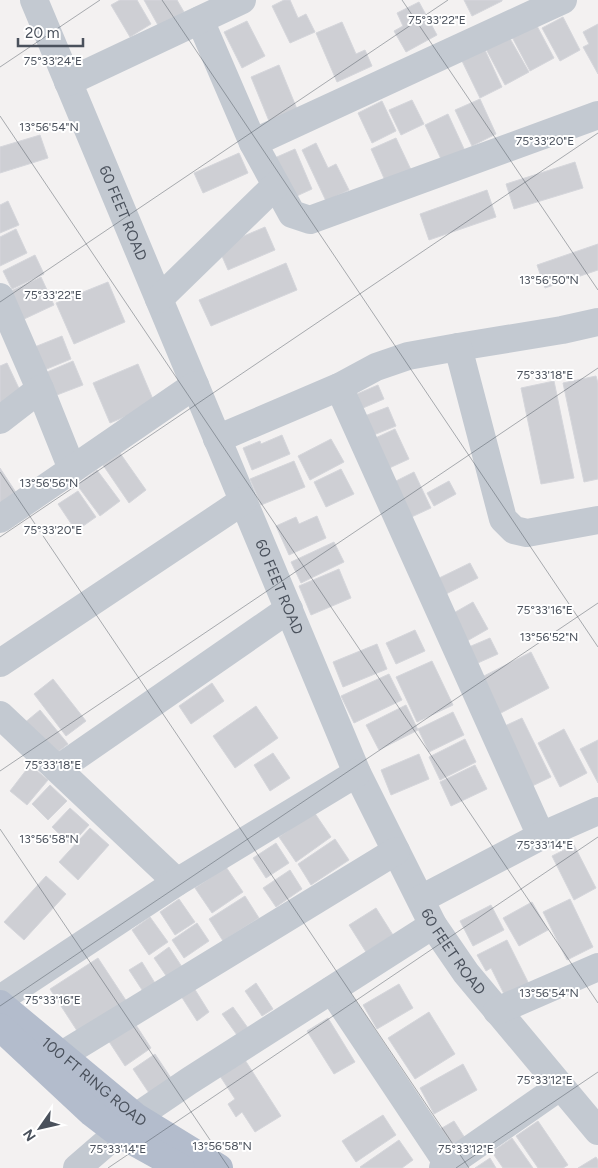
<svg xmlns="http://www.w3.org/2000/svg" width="598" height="1168" viewBox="0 0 598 1168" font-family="Figtree,sans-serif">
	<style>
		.building { fill: #cecfd4; stroke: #d5d6db }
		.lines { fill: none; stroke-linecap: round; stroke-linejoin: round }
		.minor { stroke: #c3c9d1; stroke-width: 28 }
		.major { stroke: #b3bccc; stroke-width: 28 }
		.ticks { fill: none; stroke: #4a515c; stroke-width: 1; stroke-opacity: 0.45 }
		.labels { text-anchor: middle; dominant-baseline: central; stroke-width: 4; stroke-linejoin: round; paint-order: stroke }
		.street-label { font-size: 15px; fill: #4a515c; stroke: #fff }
		.ticks-label { font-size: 12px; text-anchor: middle; fill: #4a515c; stroke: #fff; stroke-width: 4; stroke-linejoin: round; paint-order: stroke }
	</style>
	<rect width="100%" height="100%" fill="#f3f1f1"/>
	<path class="building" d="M120,0H137L151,24L130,37L111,5Z
		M144,0H177L184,12L159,27Z
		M284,0H290L298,18L306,14L315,32L290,43L272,6Z
		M464,0H502V1L472,16Z
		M419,2L437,35L406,52L394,31L403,26L397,13Z
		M563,17L580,50L560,61L542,28Z
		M247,21L265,56L242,68L224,32Z
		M342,22L356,54L365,50L372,66L337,82L316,33Z
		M536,24L554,58L530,71L512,37Z
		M598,24V74L583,47L589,44L583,32Z
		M508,35L529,72L505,85L485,47Z
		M485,50L502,87L480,98L462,61Z
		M279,65L297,109L269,121L251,77Z
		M480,99L496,134L472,146L455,110Z
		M412,100L424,124L401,135L389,110Z
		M382,101L396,131L372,143L358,113Z
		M448,114L465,151L442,161L425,125Z
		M40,135L48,158L0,173V147Z
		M396,138L413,174L387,185L371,149Z
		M316,143L328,168L336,164L349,190L326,201L302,150Z
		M295,149L312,189L288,200L270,160Z
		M239,153L248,173L203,193L194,173Z
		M575,162L583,188L514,209L506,184Z
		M487,190L496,217L429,240L420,214Z
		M8,201L19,225L0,233V205Z
		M265,227L275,250L228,270L218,247Z
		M16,229L27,253L0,266V237Z
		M598,244V270L545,288L537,265Z
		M35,255L44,274L12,289L3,271Z
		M286,263L297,290L211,326L199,300Z
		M41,277L54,305L22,320L9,292Z
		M108,282L125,322L74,344L56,303Z
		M62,336L71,359L37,373L27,350Z
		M73,361L83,385L49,398L40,375Z
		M7,363L24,399L0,411V366Z
		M138,364L155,404L110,423L93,383Z
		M596,376L598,383V479L584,482L563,383Z
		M554,381L574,478L541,484L521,388Z
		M378,385L384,399L363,408L357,394Z
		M388,407L396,426L371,436L362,417Z
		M395,429L409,459L385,470L371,440Z
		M282,435L290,454L252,470L243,448L260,441L261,444Z
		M331,439L344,462L310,480L298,456Z
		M120,453L146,490L129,503L103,465Z
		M294,461L305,487L261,505L250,479Z
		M0,468L17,494L0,505Z
		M341,469L354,494L326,507L314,482Z
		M97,470L120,501L100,516L77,485Z
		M414,472L431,508L405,520L388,485Z
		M449,481L456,494L434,506L427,493Z
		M78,491L96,517L76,531L58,504Z
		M317,516L326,538L289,555L276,526L296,517L299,524Z
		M334,542L344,562L301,583L291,562Z
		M470,563L478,578L442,596L435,580Z
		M339,569L351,598L311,615L299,586Z
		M473,602L488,629L467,641L452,614Z
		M415,630L425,651L396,664L386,643Z
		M490,638L498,654L471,666L464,649Z
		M377,644L387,669L343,687L333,662Z
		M531,652L549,688L499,714L480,678Z
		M432,661L453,705L417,722L396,677Z
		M389,674L402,700L354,723L341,696Z
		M53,679L86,721L66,736L34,694Z
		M212,683L224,701L191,724L179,706Z
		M406,705L418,730L379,750L366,725Z
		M256,706L278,738L235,768L213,736Z
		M40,710L68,744L50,758L23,724Z
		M453,712L464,735L429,752L418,729Z
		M522,718L551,777L526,789L496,730Z
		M564,729L587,773L560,787L538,743Z
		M465,739L476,762L440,780L429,757Z
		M598,740V783L580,749Z
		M273,753L290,778L270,791L254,765Z
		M419,754L429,779L391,795L381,770Z
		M30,765L48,780L27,805L10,791Z
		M475,765L487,789L451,806L440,782Z
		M50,785L67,801L48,820L32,804Z
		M70,808L89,825L71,845L52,827Z
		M314,812L331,837L296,862L279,837Z
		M90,828L109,845L78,880L59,862Z
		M335,839L349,860L311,885L298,864Z
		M276,843L289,863L266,878L253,858Z
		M574,845L596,888L574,900L552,856Z
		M226,867L243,892L212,913L195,888Z
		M290,870L302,889L276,907L263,888Z
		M46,876L66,894L24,940L4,922Z
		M245,896L259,918L223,941L209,919Z
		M179,899L195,922L175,935L160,912Z
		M570,899L593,947L567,960L543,912Z
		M532,902L548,930L519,946L503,918Z
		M491,905L504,930L473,946L460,921Z
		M376,908L393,935L366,952L349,925Z
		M150,917L168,942L149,955L132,930Z
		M197,923L209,941L184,958L172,940Z
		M507,940L531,988L507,1000L491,968L486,971L477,955Z
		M169,947L184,970L169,980L154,958Z
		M98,958L131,1008L83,1040L50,989Z
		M142,962L158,988L146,996L129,970Z
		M256,983L273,1009L262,1016L245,991Z
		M399,984L413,1008L377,1029L363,1005Z
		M194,988L209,1012L197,1021L181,996Z
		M233,1007L248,1028L237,1035L222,1014Z
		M429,1012L455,1054L415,1079L388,1038Z
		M328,1018L355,1062L334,1074L307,1031Z
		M134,1022L151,1048L125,1066L108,1040Z
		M155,1054L173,1081L151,1096L133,1069Z
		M245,1060L281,1116L255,1132L242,1112L236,1117L228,1104L235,1099L220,1076Z
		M463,1064L477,1090L434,1114L420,1088Z
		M383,1115L396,1135L356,1162L342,1141Z
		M454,1121L465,1138L441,1153L430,1135Z
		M538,1121L568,1165L563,1168H538L516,1136Z
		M512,1138L533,1168H503L492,1152Z
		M399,1140L413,1160L402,1168H361L360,1167Z
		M596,1157L598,1160V1168H578Z
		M490,1158L496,1168H475Z"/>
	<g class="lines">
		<g class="minor">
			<path id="s1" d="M34,0L357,773L433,925L466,973L598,1131"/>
			<path d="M200,20L253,143L292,214L310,220L598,115"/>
			<path d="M68,82L242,0"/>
			<path d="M253,143L563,0"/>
			<path d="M0,297L40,389"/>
			<path d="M159,299L276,185"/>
			<path d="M458,347L562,330L598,322"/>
			<path d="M339,387L541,836"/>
			<path d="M0,420L40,389L72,469"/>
			<path d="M217,439L339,387L376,367L408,356L458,347L503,519L514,530L527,533L598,520"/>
			<path d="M0,519L195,385"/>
			<path d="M0,663L243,501"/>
			<path d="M0,715L177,882"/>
			<path d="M58,769L289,609"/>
			<path d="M421,899L541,836L598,811"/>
			<path d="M332,990L448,1164"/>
			<path d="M0,999L177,882L357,773"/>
			<path d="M497,1011L598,967"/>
			<path d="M62,1055L396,851"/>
			<path d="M77,1168L136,1117L189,1081L433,925"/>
			<path d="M443,1168L561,1086"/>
		</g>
		<g class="major">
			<path id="s2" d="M0,1004L136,1117L219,1168"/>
			<path d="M0,1027L92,1113L118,1133L181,1168"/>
		</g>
	</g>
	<path class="ticks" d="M162,0L598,647M402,0L598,290M0,67L100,0M0,116L598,1003M0,302L448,0M0,472L469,1168M0,537L598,133M0,771L598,368M0,829L229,1168M0,1006L598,603M108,1168L598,837M456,1168L598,1072"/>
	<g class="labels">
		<g class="street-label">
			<text stroke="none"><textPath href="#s1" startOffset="231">60 FEET ROAD</textPath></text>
			<text stroke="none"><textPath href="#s1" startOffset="636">60 FEET ROAD</textPath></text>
			<text stroke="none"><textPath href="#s1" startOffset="1041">60 FEET ROAD</textPath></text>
			<text stroke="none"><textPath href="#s2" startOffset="122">100 FT RING ROAD</textPath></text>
		</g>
	</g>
	<g class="ticks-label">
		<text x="437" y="24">75°33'22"E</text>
		<text x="53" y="65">75°33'24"E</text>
		<text x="49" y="131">13°56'54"N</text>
		<text x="545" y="145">75°33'20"E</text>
		<text x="549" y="284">13°56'50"N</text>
		<text x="53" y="299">75°33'22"E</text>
		<text x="545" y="379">75°33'18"E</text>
		<text x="49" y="487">13°56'56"N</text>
		<text x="53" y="534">75°33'20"E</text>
		<text x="545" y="614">75°33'16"E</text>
		<text x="549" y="641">13°56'52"N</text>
		<text x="53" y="769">75°33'18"E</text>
		<text x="49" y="843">13°56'58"N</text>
		<text x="545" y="849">75°33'14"E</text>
		<text x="549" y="997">13°56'54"N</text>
		<text x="53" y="1004">75°33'16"E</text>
		<text x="545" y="1084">75°33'12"E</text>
		<text x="222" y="1150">13°56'58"N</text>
		<text x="118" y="1153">75°33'14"E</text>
		<text x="466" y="1153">75°33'12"E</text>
	</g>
	<g transform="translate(40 1128) rotate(236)" stroke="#ffffff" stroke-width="4" paint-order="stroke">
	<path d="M0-4L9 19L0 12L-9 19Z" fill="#4a515c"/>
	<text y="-8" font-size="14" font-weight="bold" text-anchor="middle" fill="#4a515c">N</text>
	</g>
	<path d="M18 38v8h65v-8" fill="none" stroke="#4a515c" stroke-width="2.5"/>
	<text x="25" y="38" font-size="15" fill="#4a515c" stroke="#ffffff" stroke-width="4" paint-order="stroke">20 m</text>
</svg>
